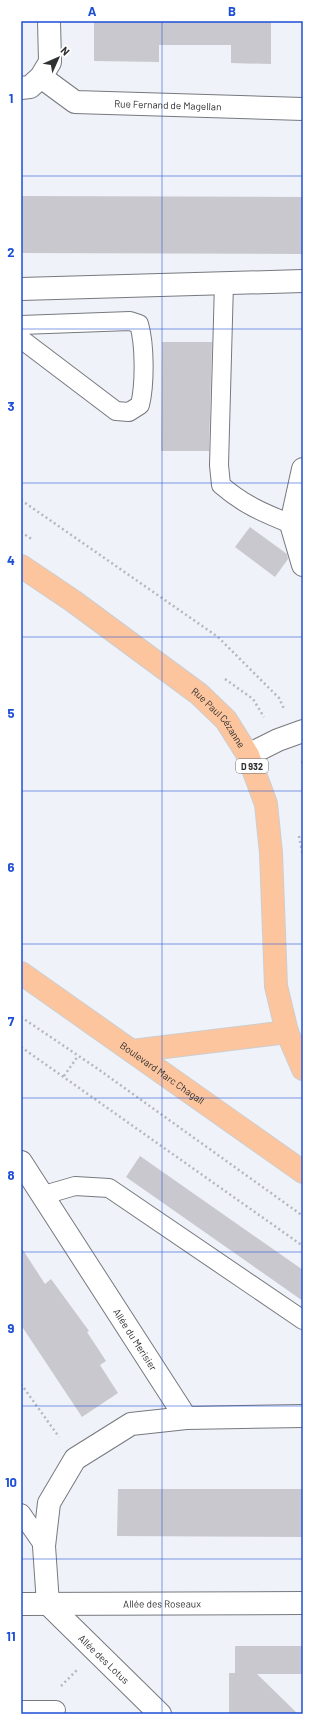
<svg xmlns="http://www.w3.org/2000/svg" width="324" height="1735" viewBox="0 0 324 1735" font-family="Barlow,sans-serif">
<style>
.building{fill:#c9c8ce}
.lines{fill:none;stroke-linecap:round;stroke-linejoin:round}
.service-casing{stroke:#76797e;stroke-width:20}
.minor-casing{stroke:#76797e;stroke-width:24}
.primary-casing{stroke:#cdcdce;stroke-width:24}
.path{stroke:#b5b7bc;stroke-width:2.5;stroke-dasharray:2 3;stroke-linecap:butt}
.service{stroke:#fff;stroke-width:18}
.minor{stroke:#fff;stroke-width:22}
.primary{stroke:#fdc59d;stroke-width:22}
.grid{fill:none;stroke:#1d4ed8;stroke-width:1;stroke-opacity:0.55}
.labels{text-anchor:middle;dominant-baseline:central;stroke-width:4;stroke-linejoin:round;paint-order:stroke}
.shield{fill:#fff;stroke:#6d6e70;stroke-width:1}
.shield-label{font-size:9px;font-weight:bold;fill:#2f3032}
.street-label{font-size:10px;fill:#2f3032;stroke:#fff}
.neatline{fill:none;stroke:#1d4ed8;stroke-width:1.5}
.grid-label{font-size:13px;text-anchor:middle;font-weight:bold;fill:#1d4ed8}
</style>
<rect width="100%" height="100%" fill="#eff2f8"/>
<path class="building" d="M 94,21 L 271,21 L 271,64 L 231,63 L 231,45 L 159,45 L 159,62 L 94,61 Z
M 21,196 L 303,197 L 303,254 L 21,253 Z
M 162,342 L 212,342 L 209,451 L 161,451 Z
M 250,527 L 287,554 L 288,559 L 275,577 L 235,547 Z
M 140,1156 L 303,1270 L 303,1301 L 126,1177 Z
M 21,1247 L 45,1284 L 51,1279 L 89,1331 L 87,1332 L 106,1361 L 100,1365 L 118,1393 L 82,1417 L 21,1325 Z
M 118,1489 L 303,1489 L 303,1537 L 117,1536 Z
M 235,1646 L 302,1646 L 302,1674 L 257,1674 L 298,1714 L 229,1714 L 229,1673 L 235,1673 Z"/>
<g class="lines">
<g class="service-casing">
<path id="service" d="M 224,283 L 219,465 L 221,485 C 244,505 264,513 291,524
M 21,325 L 130,321 L 139,324 C 145,345 145,384 140,405 L 129,412 L 116,411 L 21,339
M 44,1195 L 75,1186 L 109,1188 L 303,1320
M 21,1513 L 44,1546
M 21,1710 L 56,1710"/>
</g>
<g class="minor-casing">
<g id="minor">
<path id="s1" d="M 41,77 L 75,102 L 303,109"/>
<path d="M 21,88 L 30,87 L 41,77 L 50,62 L 49,21"/>
<path d="M 21,289 L 303,281"/>
<path d="M 303,469 L 291,524 L 303,565"/>
<path d="M 248,755 L 278,740 L 303,731"/>
<path id="s2" d="M 21,1162 L 186,1418 L 303,1416"/>
<path id="s3" d="M 21,1604 L 303,1603"/>
<path d="M 160,1714 L 48,1604 L 44,1546 L 49,1503 L 75,1459 L 131,1424 L 186,1418"/>
</g>
</g>
<g class="primary-casing">
<g id="primary">
<path id="s4" d="M 21,566 L 73,601 L 199,694 L 226,720 L 248,755 L 266,804 L 271,853 L 276,986 L 287,1032 L 303,1069"/>
<path id="s5" d="M 21,973 L 303,1172"/>
<path d="M 132,1051 L 287,1032"/>
</g>
</g>
<path class="path" d="M 21,500 L 218,637 L 279,698 L 284,709
M 21,532 L 33,540
M 225,679 L 253,699 L 264,717
M 302,761 L 303,768
M 299,836 L 303,857
M 21,1017 L 98,1069 L 303,1216
M 21,1047 L 303,1246
M 64,1076 L 78,1056
M 21,1384 L 59,1437
M 61,1686 L 77,1670"/>
<use href="#service" class="service"/>
<use href="#minor" class="minor"/>
<use href="#primary" class="primary"/>
</g>
<path class="grid" d="M 162,21 L 162,1714M 21,176 L 303,176M 21,329 L 303,329M 21,483 L 303,483M 21,637 L 303,637M 21,791 L 303,791M 21,944 L 303,944M 21,1098 L 303,1098M 21,1252 L 303,1252M 21,1406 L 303,1406M 21,1559 L 303,1559"/>
<g class="labels">
<rect class="shield" x="236" y="759" width="32" height="14" rx="3"/>
<g class="shield-label">
<text x="252" y="766">D 932</text>
</g>
<g class="street-label">
<text stroke="none"><textPath href="#s1" startOffset="135">Rue Fernand de Magellan</textPath></text>
<text stroke="none"><textPath href="#s4" startOffset="250">Rue Paul Cézanne</textPath></text>
<text stroke="none"><textPath href="#s5" startOffset="173">Boulevard Marc Chagall</textPath></text>
<text stroke="none"><textPath href="#s2" startOffset="211">Allée du Merisier</textPath></text>
<text stroke="none"><textPath href="#s3" startOffset="141">Allée des Roseaux</textPath></text>
<text transform="translate(104 1659) rotate(44)">Allée des Lotus</text>
</g>
</g>
<rect width="324" height="1735" fill="none" stroke="#ffffff" stroke-width="44"/>
<g transform="translate(58 58) rotate(45)" stroke="#ffffff" stroke-width="3" paint-order="stroke">
<path d="M0-3L7 15L0 10L-7 15Z" fill="#2f3032"/>
<text y="-6" font-size="11" font-weight="bold" text-anchor="middle" fill="#2f3032">N</text>
</g>
<rect x="22" y="22" width="280" height="1691" class="neatline"/>
<g class="grid-label">
<text x="92" y="16">A</text>
<text x="232" y="16">B</text>
<text x="11" y="103">1</text>
<text x="11" y="257">2</text>
<text x="11" y="411">3</text>
<text x="11" y="565">4</text>
<text x="11" y="718">5</text>
<text x="11" y="872">6</text>
<text x="11" y="1026">7</text>
<text x="11" y="1180">8</text>
<text x="11" y="1333">9</text>
<text x="11" y="1487">10</text>
<text x="11" y="1641">11</text>
</g>
</svg>
